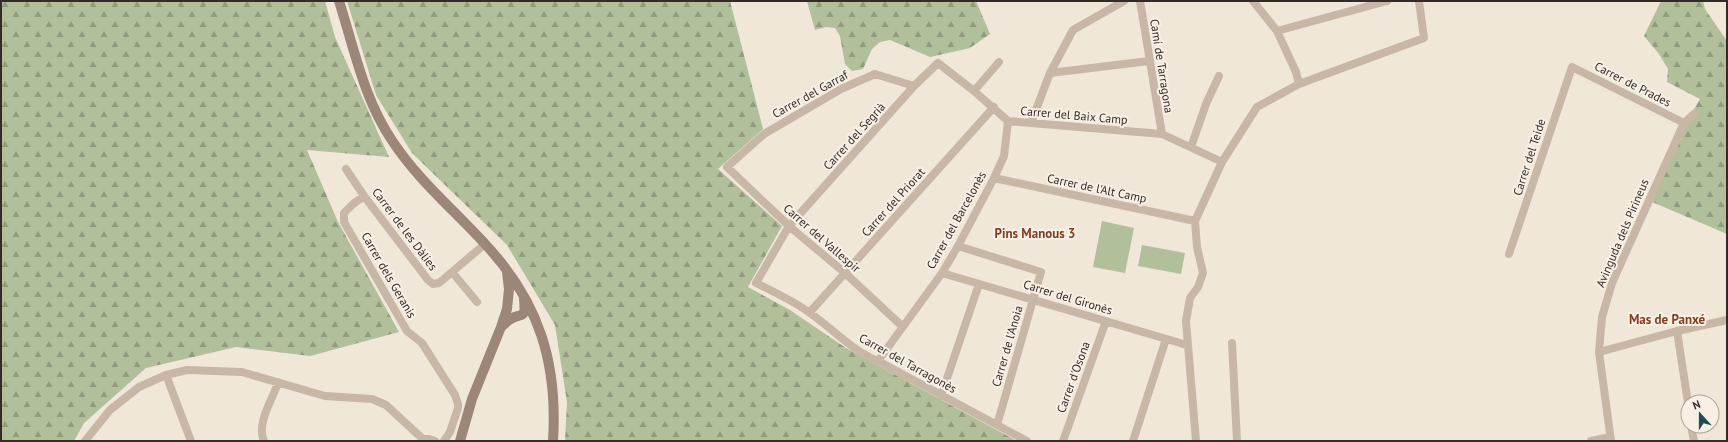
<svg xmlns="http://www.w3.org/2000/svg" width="1728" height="442" viewBox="0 0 1728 442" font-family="'PT Sans',sans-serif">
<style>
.grass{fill:#b1bf9a}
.forest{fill:url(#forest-firs)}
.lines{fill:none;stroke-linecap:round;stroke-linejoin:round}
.minor{stroke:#c8b7a6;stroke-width:8}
.secondary{stroke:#9b8677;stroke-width:10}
.labels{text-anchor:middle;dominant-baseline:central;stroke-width:4;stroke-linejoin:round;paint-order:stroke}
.street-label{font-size:12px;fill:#342b27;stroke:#f8f0e5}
.neighbourhood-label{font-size:13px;font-weight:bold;fill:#813d22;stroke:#f8f0e5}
</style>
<defs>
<pattern id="forest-firs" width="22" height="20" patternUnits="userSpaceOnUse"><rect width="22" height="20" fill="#b1bf9a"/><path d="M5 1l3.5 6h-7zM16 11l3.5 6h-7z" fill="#919b7e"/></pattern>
</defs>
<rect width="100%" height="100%" fill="#f0e7d9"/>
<path class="grass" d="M 1102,221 L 1134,228 L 1125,273 L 1093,267 Z
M 1142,245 L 1185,253 L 1181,274 L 1138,266 Z"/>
<path class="forest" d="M 1,1 L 325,1 L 335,37 L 389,157 L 307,150 L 338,222 L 399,332 L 310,356 L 236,347 L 146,368 L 84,423 L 74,441 L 1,441 Z
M 347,1 L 730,1 L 763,129 L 718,169 L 782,226 L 748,287 L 790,310 L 846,348 L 1017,441 L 565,441 L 567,402 L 555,325 L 507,245 L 412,153 L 376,95 Z
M 807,1 L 976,1 L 990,34 L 970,48 L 930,57 L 890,40 L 880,42 L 872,49 L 863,69 L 852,71 L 845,64 L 840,36 L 835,28 L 826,27 L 815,30 Z
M 1661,1 L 1703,1 L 1705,9 L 1727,41 L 1727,234 L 1652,202 L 1686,123 L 1700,99 L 1667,82 L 1668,69 L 1659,54 L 1644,36 Z"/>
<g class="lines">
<path class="minor" d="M 1140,1 L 1162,134
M 1277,31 L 1387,1
M 1050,73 L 1149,61
M 1299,84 L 1424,38 L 1419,1
M 974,91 L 999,62
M 1031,123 L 1050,73 L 1073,30 L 1124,1
M 1191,147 L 1206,104 L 1219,76
M 346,169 L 364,196 L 428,280 L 433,284 L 439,283 L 485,244
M 994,178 L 1195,221
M 364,196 L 353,204 L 344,213 L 344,222 L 407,331 L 422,343 L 455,395 L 458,404 L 458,408 L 450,432 L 444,441
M 958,246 L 1041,272 L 997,425
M 1509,254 L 1572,67 L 1684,123
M 452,272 L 477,302
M 942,273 L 1187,345
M 810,312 L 994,107
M 902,326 L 845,273 L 789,226 L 727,167 L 764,134 L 841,89 L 875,74 L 914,86
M 1677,331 L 1688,403
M 1232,343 L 1237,441
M 1599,352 L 1677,331 L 1727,320
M 878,361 L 942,273 L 958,246 L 994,178 L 1004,156 L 1008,121
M 166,375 L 191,441
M 941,396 L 979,284
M 1691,426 L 1694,441
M 424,439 L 429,439 L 435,441
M 85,441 L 110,410 L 139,387 L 166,375 L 187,370 L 242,372 L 325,396 L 372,399 L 386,405 L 425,441
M 264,441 C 256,422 273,400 278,382
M 1027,441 L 878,361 C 851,350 833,329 810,313 C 794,301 774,292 756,283 L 789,226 L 914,86 L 938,63 L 974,91 L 1008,121 L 1162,134 L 1222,162
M 1063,441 L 1106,321
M 1133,441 L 1166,339
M 1196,441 L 1186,321 L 1190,298 L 1198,287 L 1203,273 L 1197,247 L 1195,221 L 1222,162 L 1257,107 L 1299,84 L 1296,72 L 1277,31 L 1253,1
M 1591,441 L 1610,437
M 1611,441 L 1599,352 L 1602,317 L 1612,283 L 1684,123 L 1694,114"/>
<path class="secondary" d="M 339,1 C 354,48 364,100 393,142 C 419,181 454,210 486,245 C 539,302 558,363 553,441
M 501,327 C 504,325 506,322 509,320 C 522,311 526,322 524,299
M 460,441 L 472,399 L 501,327 L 507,309 L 509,289 L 507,272"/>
</g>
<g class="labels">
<g class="street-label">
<text transform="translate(1162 66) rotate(81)">Camí de Tarragona</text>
<text transform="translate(1633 84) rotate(27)">Carrer de Prades</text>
<text transform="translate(810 94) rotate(-29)">Carrer del Garraf</text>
<text transform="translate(1074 115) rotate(5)">Carrer del Baix Camp</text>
<text transform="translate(854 136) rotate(-48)">Carrer del Segrià</text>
<text transform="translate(1529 157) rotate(-72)">Carrer del Teide</text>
<text transform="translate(1097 188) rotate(12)">Carrer de l'Alt Camp</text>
<text transform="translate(893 202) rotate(-48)">Carrer del Priorat</text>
<text transform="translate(956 220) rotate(-61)">Carrer del Barcelonès</text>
<text transform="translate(405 229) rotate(53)">Carrer de les Dàlies</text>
<text transform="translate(1622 233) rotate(-67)">Avinguda dels Pirineus</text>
<text transform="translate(822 238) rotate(41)">Carrer del Vallespir</text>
<text transform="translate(389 275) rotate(60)">Carrer dels Geranis</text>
<text transform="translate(1068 297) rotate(17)">Carrer del Gironès</text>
<text transform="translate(1007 346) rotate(-74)">Carrer de l'Anoia</text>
<text transform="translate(908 363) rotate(29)">Carrer del Tarragonès</text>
<text transform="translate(1073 377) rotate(-70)">Carrer d'Osona</text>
</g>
<g class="neighbourhood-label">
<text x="1035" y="233">Pins Manous 3</text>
<text x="1667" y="319">Mas de Panxé</text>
</g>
</g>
<rect width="1728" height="442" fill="none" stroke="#342b27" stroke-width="4"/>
<g transform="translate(1700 414) rotate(339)"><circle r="19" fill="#f8f0e5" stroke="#aaa199"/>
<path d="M0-3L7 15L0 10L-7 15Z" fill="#1d4e54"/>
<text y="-6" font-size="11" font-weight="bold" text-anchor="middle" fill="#342b27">N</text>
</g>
</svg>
